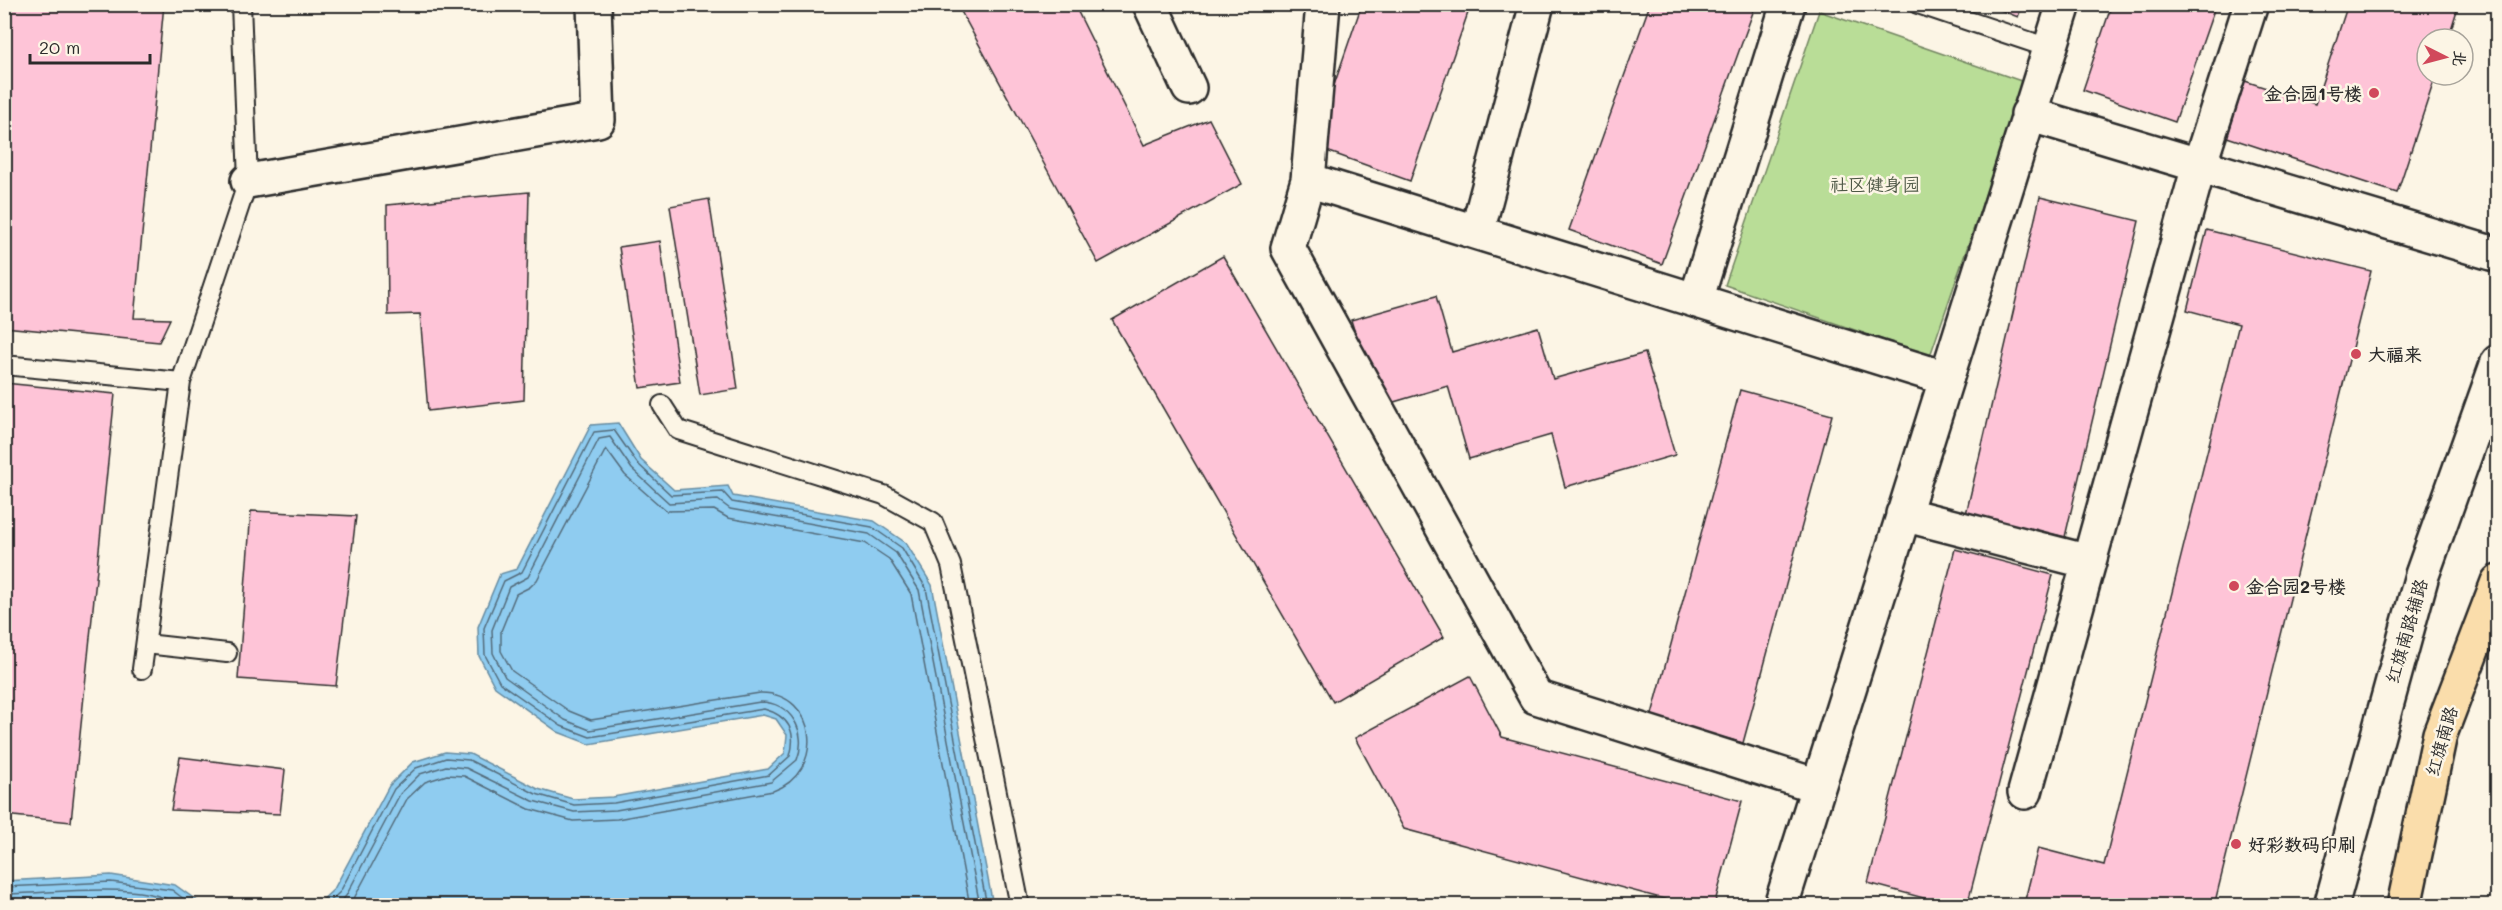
<svg xmlns="http://www.w3.org/2000/svg" width="2502" height="910" viewBox="0 0 2502 910" font-family="Mali,'LXGW WenKai TC',sans-serif">
<style>
.green{fill:#b9dd97;stroke:#728461;stroke-width:1.5}
.water{fill:#8fccf0;stroke:#678ca1;stroke-width:1.5}
.lines{fill:none;stroke-linecap:round;stroke-linejoin:round}
.shore{stroke:#536b7a;stroke-width:1.5}
.building{fill:#fec4d7;stroke:#2b2b2b;stroke-width:1.5}
.lane-casing{stroke:#2b2b2b;stroke-width:22}
.street-casing{stroke:#2b2b2b;stroke-width:38}
.secondary-casing{stroke:#2b2b2b;stroke-width:38}
.highway-casing{stroke:#2b2b2b;stroke-width:38}
.lane{stroke:#fcf5e5;stroke-width:18}
.street{stroke:#fcf5e5;stroke-width:33}
.secondary{stroke:#fcf5e5;stroke-width:33}
.highway{stroke:#faddab;stroke-width:33}
.poi-dot{fill:#d1495b;stroke:#fcf5e5;stroke-width:2}
.labels{text-anchor:middle;dominant-baseline:central;stroke-width:5;stroke-linejoin:round;paint-order:stroke}
.poi-label{font-size:18px;font-weight:bold;fill:#2b2b2b;stroke:#fcf5e5;text-anchor:start}
.park-label{font-size:18px;fill:#4e5846;stroke:#fcf5e5}
.street-label{font-size:18px;fill:#2b2b2b;stroke:#fcf5e5}
</style>
<rect width="100%" height="100%" fill="#fcf5e5"/>
<filter id="ink" filterUnits="userSpaceOnUse"><feTurbulence type="fractalNoise" baseFrequency=".0167" numOctaves="2"/><feDisplacementMap in="SourceGraphic" scale="12" xChannelSelector="R" yChannelSelector="G"/><feConvolveMatrix kernelMatrix="1 2 1 2 8 2 1 2 1" color-interpolation-filters="sRGB"/></filter>
<g filter="url(#ink)">
<path class="green" d="M 1819,11 L 2024,82 L 1930,356 L 1725,285 Z"/>
<path class="water" d="M 618,423 L 641,460 L 674,490 L 728,486 L 733,496 L 874,521 L 906,543 L 932,585 L 993,905 L 317,905 L 334,889 L 389,786 L 413,762 L 445,752 L 470,754 L 538,789 L 573,799 L 613,797 L 768,769 L 785,753 L 787,735 L 776,719 L 763,715 L 589,744 L 558,732 L 495,687 L 479,656 L 478,627 L 500,574 L 517,569 L 591,425 Z
M 111,875 L 175,885 L 203,905 L 5,905 L 5,881 Z"/>
<g class="lines">
<path class="shore" d="M 4,887 L 111,882 L 172,890 L 193,906
M 4,894 C 50,894 144,879 180,906
M 4,903 L 110,898 L 161,906
M 325,906 L 340,892 L 394,789 L 416,768 L 446,758 L 469,760 L 536,794 L 574,805 L 614,803 L 769,775 L 790,756 C 797,732 789,716 764,709 L 590,737 L 561,726 L 500,683 L 485,655 L 484,628 L 504,581 L 522,572 L 594,432 L 614,430 L 637,463 L 671,495 L 723,492 L 732,502 L 872,527 L 902,548 L 926,588 L 987,906
M 337,906 L 346,896 L 400,794 L 420,774 L 446,766 L 466,768 L 533,801 L 574,812 L 616,810 L 771,782 L 797,760 C 808,732 791,702 760,702 L 590,730 L 565,720 L 505,677 L 493,653 L 492,630 L 509,587 L 528,577 L 599,439 L 610,437 L 632,469 L 669,503 L 718,500 L 730,509 L 869,534 L 896,553 L 919,590 L 980,906
M 350,906 L 407,799 L 425,782 L 447,775 L 464,776 L 529,809 L 573,821 L 617,819 L 773,791 C 826,773 819,692 760,693 L 591,720 L 569,711 L 512,671 L 501,651 L 501,631 L 516,594 L 530,587 L 537,580 L 606,449 L 625,475 L 666,511 L 714,510 L 728,518 L 865,543 L 889,559 L 911,594 L 970,906"/>
</g>
<path class="building" d="M 4,4 L 164,4 L 134,318 L 170,319 L 159,342 L 4,327 Z
M 957,4 L 1074,4 L 1144,145 L 1209,119 L 1242,184 L 1098,263 Z
M 1362,4 L 1471,4 L 1410,181 L 1313,146 Z
M 1650,4 L 1756,4 L 1662,264 L 1569,230 Z
M 1985,4 L 2023,4 L 2018,17 Z
M 2112,4 L 2216,4 L 2175,122 L 2083,90 Z
M 2348,4 L 2459,4 L 2448,39 L 2427,39 L 2427,75 L 2436,75 L 2397,193 L 2227,137 L 2245,81 L 2315,104 Z
M 529,192 L 524,400 L 428,411 L 420,314 L 388,315 L 387,205 Z
M 2040,197 L 2139,221 L 2065,537 L 1966,514 Z
M 709,199 L 738,389 L 700,395 L 670,206 Z
M 2207,230 L 2371,271 L 2214,906 L 2045,906 L 2025,900 L 2038,848 L 2104,865 L 2239,324 L 2187,310 Z
M 660,241 L 680,382 L 640,388 L 619,247 Z
M 1223,256 L 1444,637 L 1333,702 L 1112,320 Z
M 1436,296 L 1452,352 L 1538,327 L 1553,379 L 1645,353 L 1675,455 L 1565,487 L 1551,435 L 1469,459 L 1448,386 L 1377,407 L 1351,320 Z
M 4,383 L 115,394 L 71,822 L 4,815 Z
M 1740,390 L 1832,415 L 1743,743 L 1651,718 Z
M 251,511 L 356,516 L 336,686 L 238,679 Z
M 1955,549 L 2053,575 L 1967,906 L 1953,906 L 1868,883 Z
M 1470,676 L 1502,737 L 1742,801 L 1714,906 L 1690,906 L 1404,829 L 1355,738 Z
M 180,757 L 285,770 L 280,814 L 171,810 Z"/>
<g class="lines">
<g class="lane-casing">
<path id="lane" d="M 1918,4 L 2049,48
M 4,365 L 181,382 L 248,181 L 241,4
M 662,405 L 678,430 L 884,495 L 933,522 L 951,565 L 1020,906
M 146,644 L 227,653
M 142,669 L 181,382"/>
</g>
<g class="street-casing">
<path id="street" d="M 1150,4 L 1189,88
M 1323,4 L 1308,180 L 1945,378
M 2028,114 L 2498,255
M 1308,180 L 1288,248 L 1536,697 L 1818,786
M 248,181 L 598,120 L 594,4
M 1477,232 L 1537,4
M 1696,300 L 1788,4
M 1903,514 L 2089,562
M 2025,792 L 2199,166 L 2251,4
M 1782,902 L 2064,4"/>
</g>
<g class="secondary-casing">
<path id="secondary" d="M 2331,906 L 2422,575 L 2498,362"/>
</g>
<g class="highway-casing">
<path id="highway" d="M 2404,906 L 2440,734 L 2498,582"/>
</g>
<use href="#lane" class="lane"/>
<use href="#street" class="street"/>
<use href="#secondary" class="secondary"/>
<use href="#highway" class="highway"/>
</g>
</g>
<g class="poi-dot">
<circle cx="2374" cy="93" r="6"/>
<circle cx="2356" cy="354" r="6"/>
<circle cx="2234" cy="586" r="6"/>
<circle cx="2236" cy="844" r="6"/>
</g>
<g class="labels">
<g class="poi-label">
<text x="2362" y="93" text-anchor="end">金合园1号楼</text>
<text x="2368" y="354">大福来</text>
<text x="2246" y="586">金合园2号楼</text>
<text x="2248" y="844">好彩数码印刷</text>
</g>
<g class="park-label">
<text x="1875" y="184">社区健身园</text>
</g>
<g class="street-label">
<text transform="translate(2406 631) rotate(-74)">红旗南路辅路</text>
<text transform="translate(2441 741) rotate(-74)">红旗南路</text>
</g>
</g>
<rect width="2502" height="910" fill="none" stroke="#fcf5e5" stroke-width="24"/>
<rect x="12" y="12" width="2478" height="886" fill="none" stroke="#2b2b2b" stroke-width="2" filter="url(#ink)"/>
<g transform="translate(2445 57) rotate(96)"><circle r="28" fill="#fcf5e5" stroke="#a8a49b" stroke-width="1.5"/>
<path d="M0-4.5L10 22L0 15L-10 22Z" fill="#d1495b"/>
<text y="-9" font-size="16" font-weight="bold" text-anchor="middle" fill="#2b2b2b">北</text>
</g>
<path d="M30 54v9h120v-9" fill="none" stroke="#2b2b2b" stroke-width="3"/>
<text x="39" y="54" font-size="18" fill="#2b2b2b" stroke="#fcf5e5" stroke-width="4.5" paint-order="stroke">20 m</text>
</svg>
